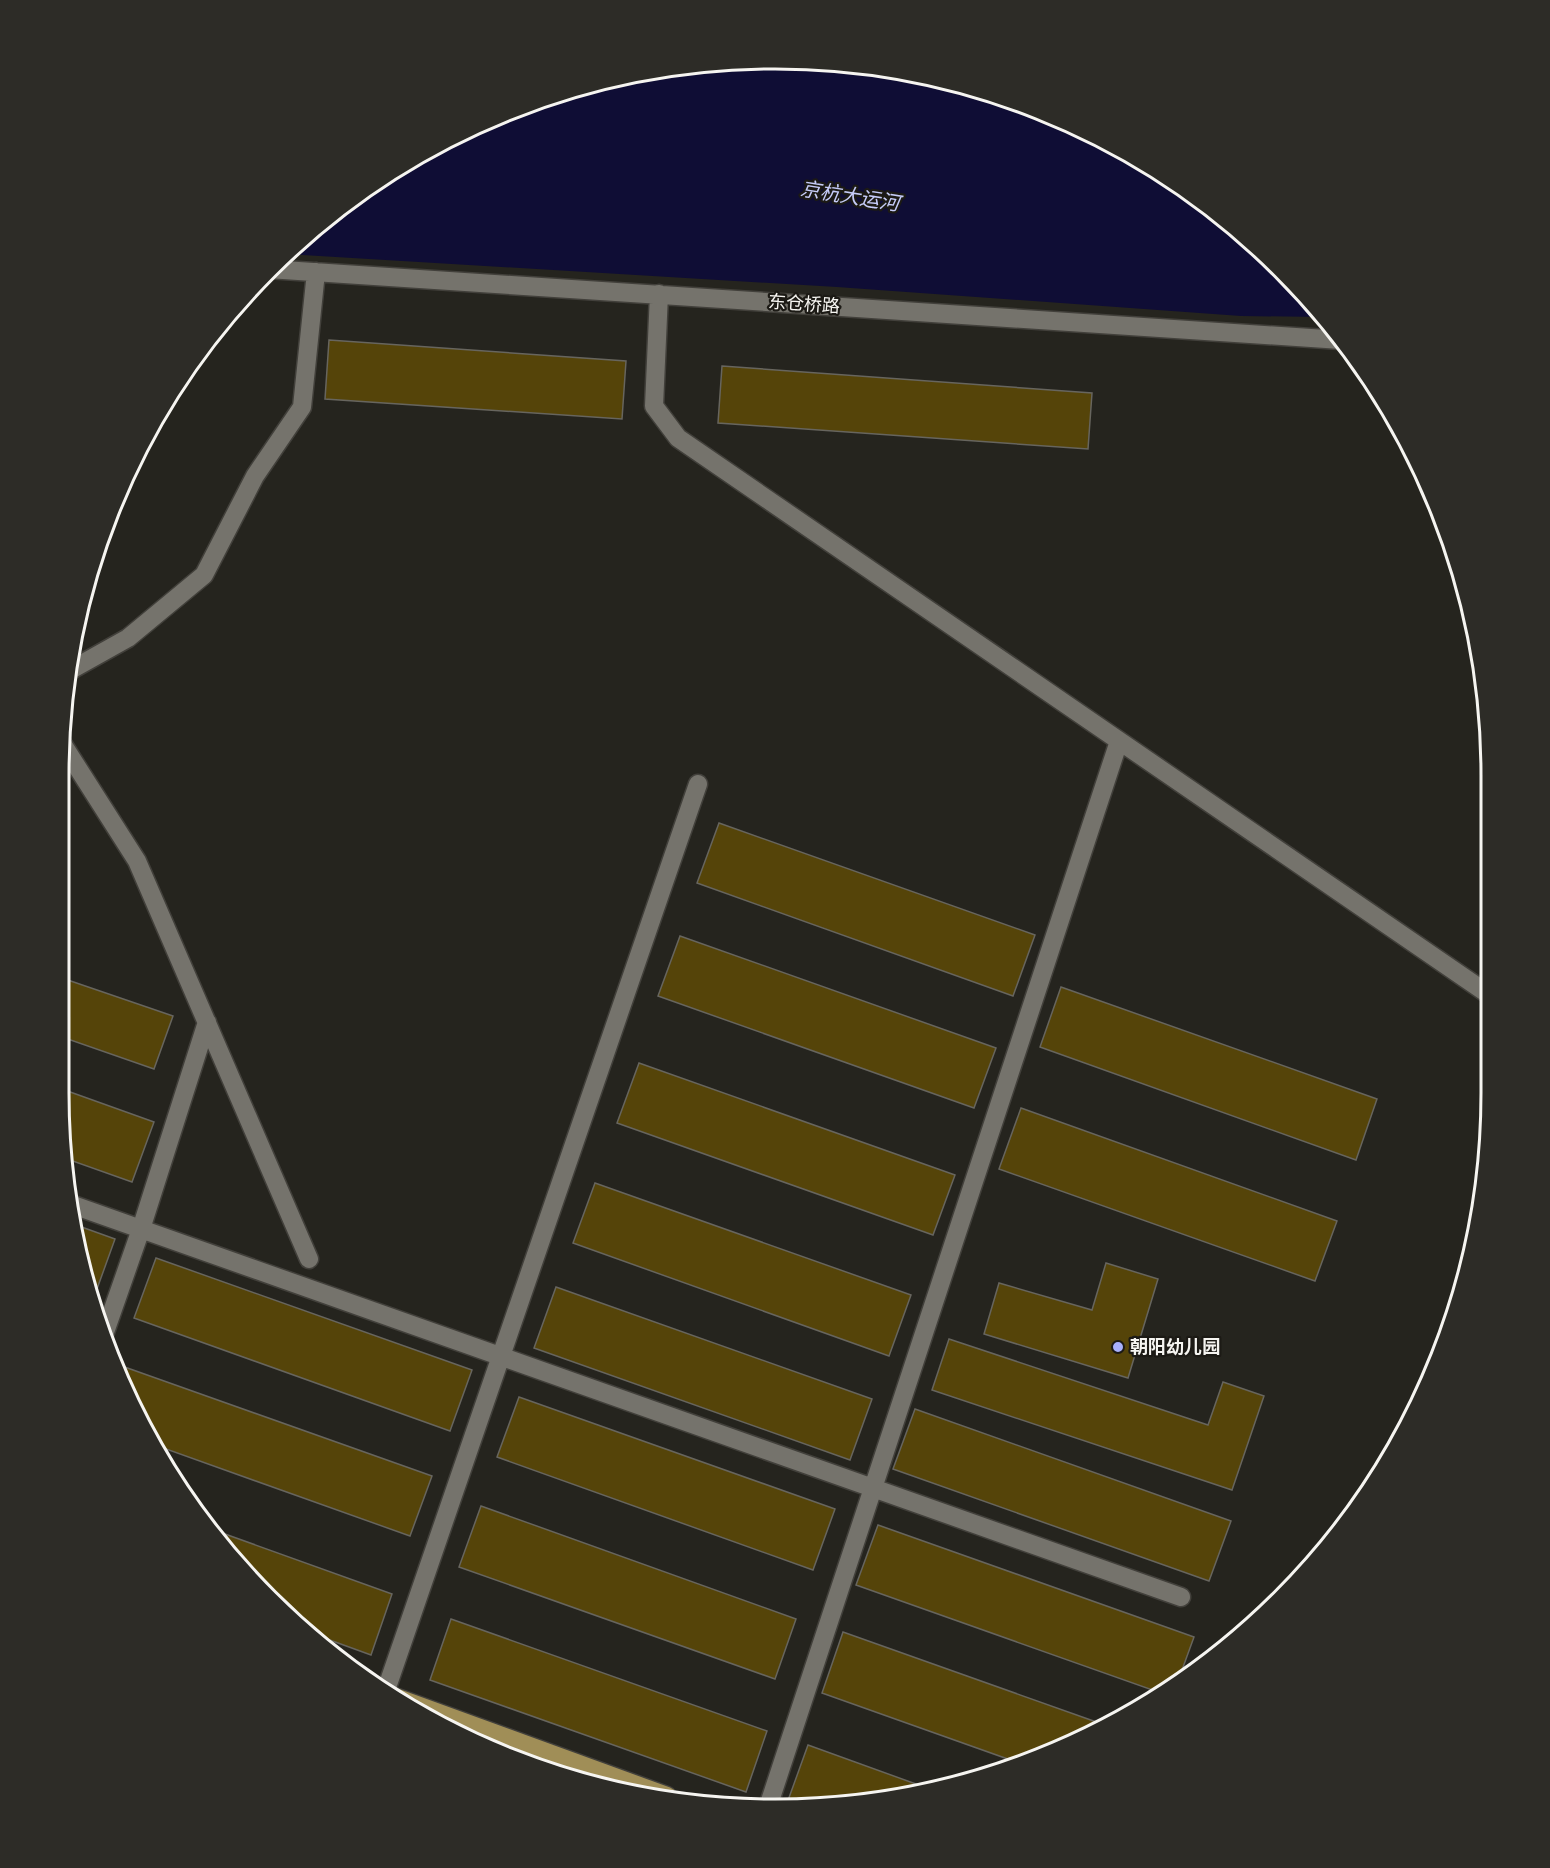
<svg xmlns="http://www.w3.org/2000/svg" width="1550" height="1868" viewBox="0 0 1550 1868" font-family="Rubik,'Noto Sans SC',sans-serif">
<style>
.water{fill:#0f0d35}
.building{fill:#554409;stroke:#67655e;stroke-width:1.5}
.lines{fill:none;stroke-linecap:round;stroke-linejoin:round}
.lane-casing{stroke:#42403b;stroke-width:21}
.primary-casing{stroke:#42403b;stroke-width:21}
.lane{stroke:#75736c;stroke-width:18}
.primary{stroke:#a08e57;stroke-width:18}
.poi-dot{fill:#a8b0fc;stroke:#1c1a15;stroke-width:2}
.labels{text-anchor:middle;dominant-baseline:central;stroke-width:4.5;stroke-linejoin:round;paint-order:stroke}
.street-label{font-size:18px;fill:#f6f5f1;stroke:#1c1a15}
.poi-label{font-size:18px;font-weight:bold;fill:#f6f5f1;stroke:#1c1a15;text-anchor:start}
.water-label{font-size:20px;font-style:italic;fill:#c6ccf9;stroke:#1c1a15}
.rim{fill:none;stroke:#f6f5f1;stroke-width:3}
</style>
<rect width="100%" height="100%" fill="#25241e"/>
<path class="water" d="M 775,59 L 914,72 L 1049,113 L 1173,179 L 1281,268 L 1322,317 L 1241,316 L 837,287 L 286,254 L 377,179 L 500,113 L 635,72 Z"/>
<path class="building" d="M 329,340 L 626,361 L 622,419 L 325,399 Z
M 722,366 L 1092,393 L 1088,449 L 718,423 Z
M 719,823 L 1035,935 L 1013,996 L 697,883 Z
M 680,936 L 996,1048 L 974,1108 L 658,996 Z
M 59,977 L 173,1016 L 154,1069 L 59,1036 Z
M 1061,987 L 1377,1099 L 1356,1160 L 1040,1047 Z
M 639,1063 L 955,1175 L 933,1235 L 617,1123 Z
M 59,1088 L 154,1122 L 132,1182 L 67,1159 Z
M 1021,1108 L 1337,1221 L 1315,1281 L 999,1169 Z
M 595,1183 L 911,1295 L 889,1356 L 573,1243 Z
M 76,1225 L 115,1239 L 93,1300 L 83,1278 Z
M 156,1258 L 472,1370 L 450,1431 L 134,1318 Z
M 1106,1263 L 1158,1279 L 1128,1378 L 984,1334 L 999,1283 L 1092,1310 Z
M 556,1287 L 872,1399 L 850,1460 L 534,1348 Z
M 949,1339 L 1208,1425 L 1223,1382 L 1264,1396 L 1232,1490 L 932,1390 Z
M 119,1365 L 432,1476 L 410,1536 L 152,1444 Z
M 519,1397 L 835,1509 L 813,1570 L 497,1457 Z
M 915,1409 L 1231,1521 L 1209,1581 L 893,1469 Z
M 481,1506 L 796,1619 L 775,1679 L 459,1567 Z
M 878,1525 L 1194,1637 L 1178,1681 L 1158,1692 L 856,1585 Z
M 211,1529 L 392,1594 L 371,1655 L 316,1635 L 237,1566 Z
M 451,1619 L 767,1731 L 746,1792 L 430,1680 Z
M 843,1632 L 1102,1724 L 1050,1755 L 1019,1763 L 822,1693 Z
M 808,1745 L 927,1788 L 869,1803 L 786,1806 Z"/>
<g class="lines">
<g class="lane-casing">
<path id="lane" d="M 268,269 L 1341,340
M 659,294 L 654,406 L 678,438 L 1491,996
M 69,671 L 128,638 L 204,575 L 255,476 L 302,407 L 316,272
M 60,740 L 137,861 L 309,1259
M 73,1205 L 1181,1597
M 105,1332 L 141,1229 L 207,1022
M 385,1693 L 698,784
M 768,1807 L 1119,741"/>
</g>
<g class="primary-casing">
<path id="primary" d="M 392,1696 L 667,1796"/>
</g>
<use href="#lane" class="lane"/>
<use href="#primary" class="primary"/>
</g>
<circle class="poi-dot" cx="1118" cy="1347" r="6"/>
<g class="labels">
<g class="street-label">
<text transform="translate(804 304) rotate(4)">东仓桥路</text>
</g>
<g class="poi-label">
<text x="1130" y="1347">朝阳幼儿园</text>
</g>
<g class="water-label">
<text transform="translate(850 196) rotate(9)">京杭大运河</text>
</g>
</g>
<path d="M0 0H1550V1868H0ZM775 69H775A706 706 0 0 1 1481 775V1093A706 706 0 0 1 775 1799H775A706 706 0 0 1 69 1093V775A706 706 0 0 1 775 69Z" fill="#2d2c27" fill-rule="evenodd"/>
<path class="rim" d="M775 69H775A706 706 0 0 1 1481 775V1093A706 706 0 0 1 775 1799H775A706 706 0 0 1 69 1093V775A706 706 0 0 1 775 69Z"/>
</svg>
